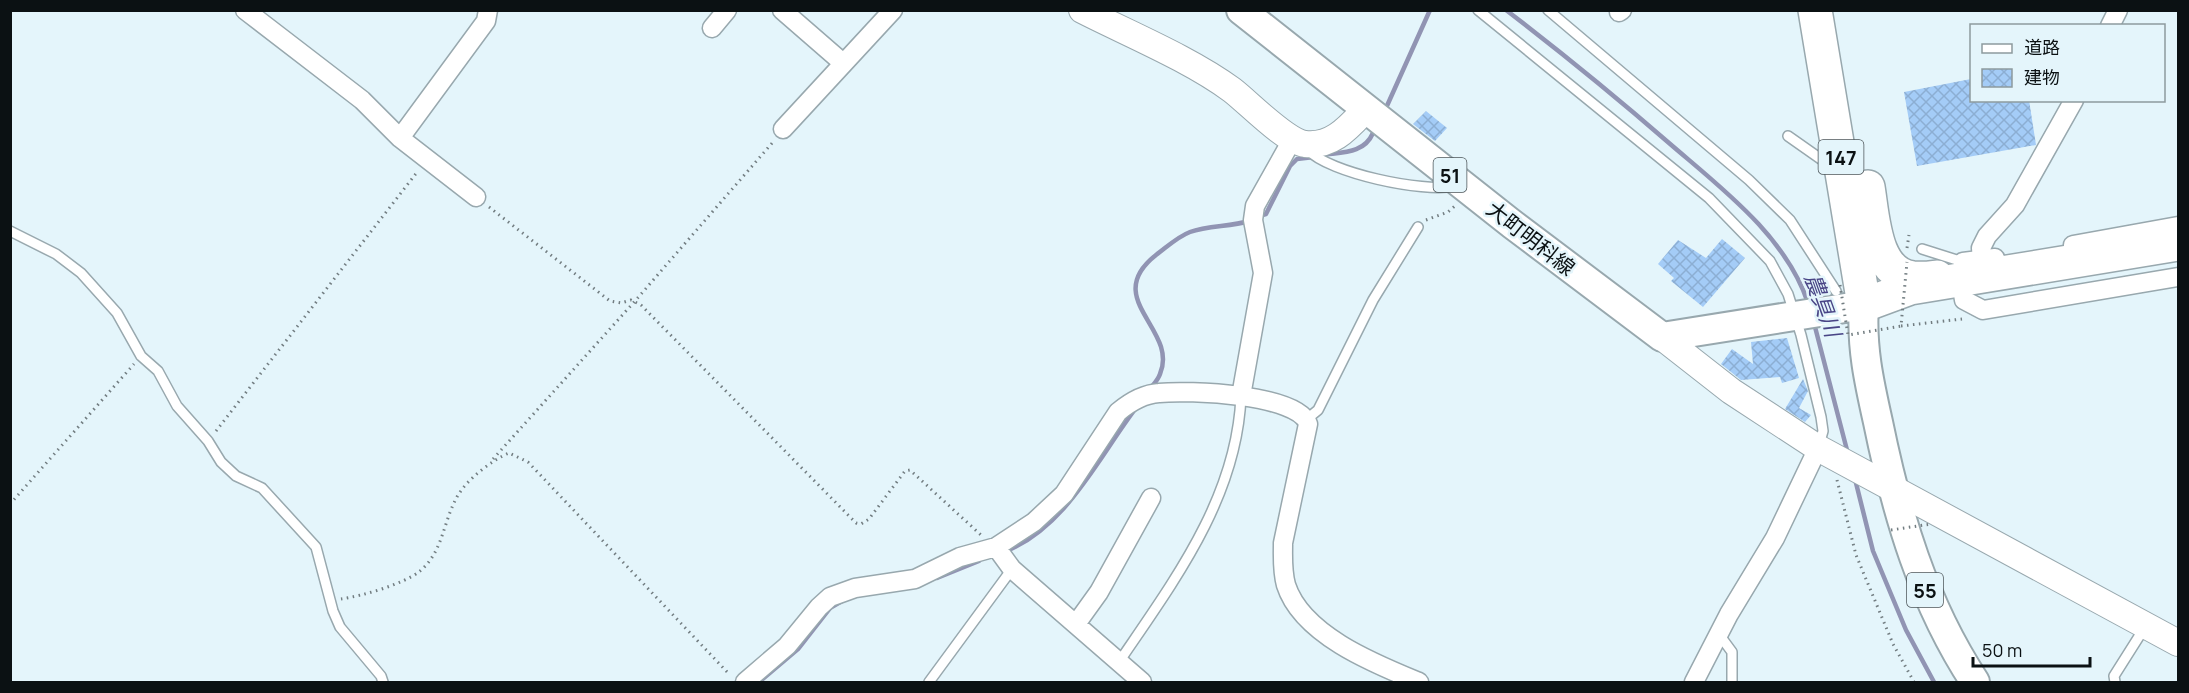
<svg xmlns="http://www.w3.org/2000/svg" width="2189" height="693" viewBox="0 0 2189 693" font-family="Manrope,'Noto Sans JP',sans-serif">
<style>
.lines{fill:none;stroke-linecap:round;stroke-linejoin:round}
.stream{stroke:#9194b3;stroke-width:4.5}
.building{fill:url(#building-cross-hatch)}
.lane-casing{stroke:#98a8ae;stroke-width:12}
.street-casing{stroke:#98a8ae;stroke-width:21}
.secondary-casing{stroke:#98a8ae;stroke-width:28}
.primary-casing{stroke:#98a8ae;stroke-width:32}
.highway-casing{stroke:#98a8ae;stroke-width:36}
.path{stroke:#727d81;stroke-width:3;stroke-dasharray:1.5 4.5;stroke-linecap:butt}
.lane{stroke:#fff;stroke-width:9}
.street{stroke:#fff;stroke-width:18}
.secondary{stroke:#fff;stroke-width:26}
.primary{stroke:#fff;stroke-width:28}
.highway{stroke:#fff;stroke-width:33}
.path-bridge{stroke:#727d81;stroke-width:3;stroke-dasharray:1.5 4.5;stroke-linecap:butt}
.labels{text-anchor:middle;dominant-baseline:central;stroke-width:5;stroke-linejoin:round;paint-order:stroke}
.shield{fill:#e4f5fb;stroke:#4c5559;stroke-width:1.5}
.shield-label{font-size:20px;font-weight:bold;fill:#0b1113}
.street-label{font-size:21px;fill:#0b1113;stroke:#e4f5fb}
.water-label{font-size:22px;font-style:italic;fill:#494586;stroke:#e4f5fb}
</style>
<defs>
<pattern id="building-cross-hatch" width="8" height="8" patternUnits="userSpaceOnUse" patternTransform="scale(1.5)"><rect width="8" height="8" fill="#a4ccf7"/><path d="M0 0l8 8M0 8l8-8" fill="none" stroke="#8caed3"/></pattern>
</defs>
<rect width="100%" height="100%" fill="#e4f5fb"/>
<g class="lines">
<path class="stream" d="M 1506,10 C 1562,53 1616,97 1669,143 C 1720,187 1786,236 1808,303
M 1386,108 L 1430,10
M 1322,155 C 1342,152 1364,154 1373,133
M 1259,216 L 1266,214 L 1290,166 L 1297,159 L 1314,157
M 1814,323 L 1848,454
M 1150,389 C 1153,385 1158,380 1160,374 C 1179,329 1100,299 1156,255 C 1167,247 1177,237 1190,232 C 1208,225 1230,227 1249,221
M 1855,479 L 1873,551 L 1906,630 L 1934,682
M 1004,552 C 1066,528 1098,458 1136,408
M 937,578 L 979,561
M 759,682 L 798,649 L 830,608 L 842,601"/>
</g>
<path class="building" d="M 1971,79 L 1971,100 L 2029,100 L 2036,145 L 1917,166 L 1904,92 Z
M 1426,111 L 1447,128 L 1435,141 L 1413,124 Z
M 1722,239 L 1745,258 L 1703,307 L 1671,281 L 1674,278 L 1658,264 L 1678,240 L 1706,258 Z
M 1787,338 L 1799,378 L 1782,383 L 1780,377 L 1741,380 L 1721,364 L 1732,349 L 1753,364 L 1751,342 Z
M 1803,379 L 1808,391 L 1799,408 L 1811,415 L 1805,422 L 1785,409 Z"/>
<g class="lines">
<g class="lane-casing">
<path id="lane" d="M 1478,10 L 1709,198 L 1770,261 L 1788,294 L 1801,335 L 1821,417 L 1823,431 L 1819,445
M 1548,10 L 1749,180 L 1790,220 L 1836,291
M 1788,136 L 1825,162 L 1834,163
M 1308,150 C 1329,173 1424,193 1454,186
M 10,231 L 56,254 L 81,273 L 117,313 L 141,356 L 158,371 L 177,406 L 208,441 L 221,462 L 236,476 L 262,488 L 316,547 L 333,611 L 340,627 L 381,676 L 383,682
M 1922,249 L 1963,262
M 1307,419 L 1318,410 L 1373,300 L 1418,227
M 1718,633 L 1732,652 L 1732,682
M 1119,662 C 1174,581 1237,498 1241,396
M 929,682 L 1012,569
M 2115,682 L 2114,676 L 2145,627"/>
</g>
<g class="street-casing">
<path id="street" d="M 245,10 L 362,100 L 400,138 L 476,197
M 782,10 L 843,63
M 1619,12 L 1622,10
M 2110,26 L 2118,10
M 712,28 L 727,10
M 783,129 L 893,10
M 400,138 L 486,21 L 488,10
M 2073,245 L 2178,226
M 1982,261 L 1981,248 L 1987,236 L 2015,205 L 2074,100
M 1963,278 L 1963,262 L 1995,258
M 1963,294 L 1964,300 L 1983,310 L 2178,277
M 1241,396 L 1263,273 L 1253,220 L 1255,206 L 1292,140
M 996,547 L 1012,569 L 1142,682
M 1076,624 L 1099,592 L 1151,498
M 745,682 L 787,646 L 819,607 L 830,597 L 855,588 L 915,579 L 960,557 L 996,547 L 1034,522 L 1064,494 L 1118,412 C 1130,402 1143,394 1159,393 C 1188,390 1299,394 1308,424 L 1283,543 C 1283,557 1282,571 1286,585 C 1302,635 1375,664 1419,682
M 1694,682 L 1729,614 L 1775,538 L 1818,448"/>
</g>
<g class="secondary-casing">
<path id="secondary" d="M 1082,10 C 1129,34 1190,59 1232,90 C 1249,103 1285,141 1305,144 C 1332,147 1348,128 1365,110
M 1662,337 L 1731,391 L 1818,448 L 2178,643"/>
</g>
<g class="primary-casing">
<path id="primary" d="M 1241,10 L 1512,224 L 1662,337 L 1864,305 C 1861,346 1869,382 1878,422 C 1897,515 1923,603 1975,682"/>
</g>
<g class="highway-casing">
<path id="highway" d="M 1815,10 L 1864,305
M 1868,187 C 1873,216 1874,274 1913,278 C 1921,279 1929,278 1937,277
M 1864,305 L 1910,288 L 2178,244"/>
</g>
<path class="path" d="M 489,207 L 610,301 L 621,303 L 631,300 L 641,305 L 856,523 L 861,524 L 869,519 L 905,471 L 910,470 L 981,535
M 1426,220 L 1448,212 L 1455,206
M 1907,248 L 1909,235
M 1901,326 L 1962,319
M 216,431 L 418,171
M 493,459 L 635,301 L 773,142
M 1837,480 L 1856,555 L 1893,644 L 1914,682
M 10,504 L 134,364
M 341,599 C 362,596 404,584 420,571 C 443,552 443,522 457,497 C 466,480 492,460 509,453 L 528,462 L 730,675"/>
<use href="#lane" class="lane"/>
<use href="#street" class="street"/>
<use href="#secondary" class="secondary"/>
<use href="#primary" class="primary"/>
<use href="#highway" class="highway"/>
<path class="path-bridge" d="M 1840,285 L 1848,335 L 1901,326 L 1907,262
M 1891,530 L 1931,524"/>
</g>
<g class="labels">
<g class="shield">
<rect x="1818.5" y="140" width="45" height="34" rx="4.5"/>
<rect x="1433.5" y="158" width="33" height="34" rx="4.5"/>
<rect x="1907" y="573" width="36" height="34" rx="4.5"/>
</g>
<g class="shield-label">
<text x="1841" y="157">147</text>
<text x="1450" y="175">51</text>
<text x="1925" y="590">55</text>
</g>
<g class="street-label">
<text transform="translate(1531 238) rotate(38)">大町明科線</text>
</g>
<g class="water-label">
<text transform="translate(1823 305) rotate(70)">農具川</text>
</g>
</g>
<rect width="2189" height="693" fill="none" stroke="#0b1113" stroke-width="24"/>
<rect x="1970" y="24" width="195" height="78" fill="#e4f5fb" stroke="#8d9a9e" stroke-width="1.5"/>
<rect x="1982" y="44" width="30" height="9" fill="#ffffff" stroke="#8d9a9e" stroke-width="1.5"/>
<text x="2024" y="54" font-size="18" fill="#0b1113">道路</text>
<rect x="1982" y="69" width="30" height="18" fill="url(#building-cross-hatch)" stroke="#8d9a9e" stroke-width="1.5"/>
<text x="2024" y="84" font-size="18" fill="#0b1113">建物</text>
<path d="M1973 657v9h117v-9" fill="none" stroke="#0b1113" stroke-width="3"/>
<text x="1982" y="657" font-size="18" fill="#0b1113" stroke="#e4f5fb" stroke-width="4.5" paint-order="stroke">50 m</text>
</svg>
